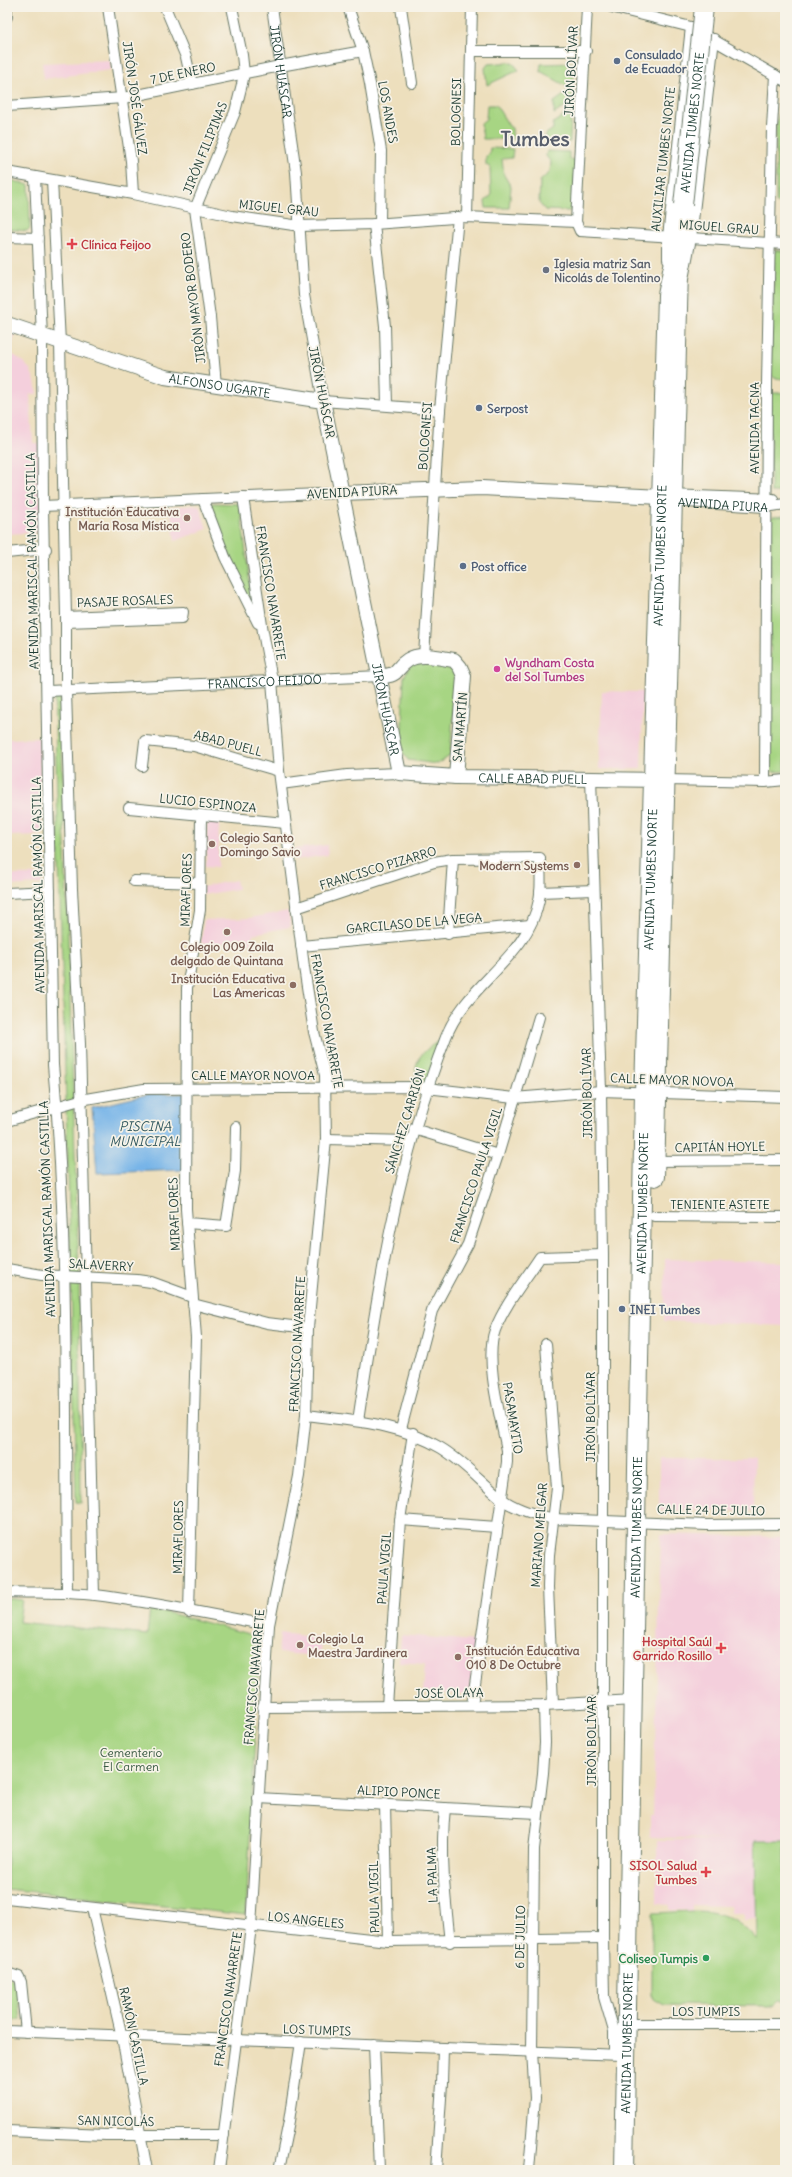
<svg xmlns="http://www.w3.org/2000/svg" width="792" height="2177" viewBox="0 0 792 2177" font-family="Delius,sans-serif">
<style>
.built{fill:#f4cfdc}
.green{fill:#a7d583;stroke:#63895c}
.water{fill:#75b3e8;stroke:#4a788e}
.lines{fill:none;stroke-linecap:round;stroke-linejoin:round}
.street-casing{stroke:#677664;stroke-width:12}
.secondary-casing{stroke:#677664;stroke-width:16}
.highway-casing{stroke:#677664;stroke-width:20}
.street{stroke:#fff;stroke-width:10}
.secondary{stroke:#fff;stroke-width:14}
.highway{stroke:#fff;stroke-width:18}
.highway-bridge-casing{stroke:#677664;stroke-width:20;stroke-linecap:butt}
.highway-bridge{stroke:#fff;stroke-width:18}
.service-dot{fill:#5c6f8a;stroke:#f7f3e8;stroke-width:1.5}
.health-dot{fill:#e0444e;stroke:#f7f3e8;stroke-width:1.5}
.worship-dot{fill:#6b7280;stroke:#f7f3e8;stroke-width:1.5}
.education-dot{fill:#8d6e63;stroke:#f7f3e8;stroke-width:1.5}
.hotel-dot{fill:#d1479c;stroke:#f7f3e8;stroke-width:1.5}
.leisure-dot{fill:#2e9e5b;stroke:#f7f3e8;stroke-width:1.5}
.labels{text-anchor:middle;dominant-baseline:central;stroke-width:3.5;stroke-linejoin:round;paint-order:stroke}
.service-label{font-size:12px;font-weight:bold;fill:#4e5e75;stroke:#f7f3e8;text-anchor:start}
.street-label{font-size:12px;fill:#1f3d34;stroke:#f7f3e8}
.health-label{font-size:12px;font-weight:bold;fill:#be3a42;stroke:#f7f3e8;text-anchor:end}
.worship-label{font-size:12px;font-weight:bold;fill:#5b616d;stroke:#f7f3e8;text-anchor:start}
.education-label{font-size:12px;font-weight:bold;fill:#785e54;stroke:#f7f3e8;text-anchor:end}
.hotel-label{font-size:12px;font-weight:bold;fill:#b23c85;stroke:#f7f3e8;text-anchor:start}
.park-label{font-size:12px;fill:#3a5b44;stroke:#f7f3e8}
.leisure-label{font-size:12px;font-weight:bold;fill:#27864d;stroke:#f7f3e8;text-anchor:end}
.water-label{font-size:13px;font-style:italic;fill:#345a61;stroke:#f7f3e8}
.town-label{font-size:20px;font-weight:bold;fill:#585e6b;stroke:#f7f3e8}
</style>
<rect width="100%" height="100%" fill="#f7f3e8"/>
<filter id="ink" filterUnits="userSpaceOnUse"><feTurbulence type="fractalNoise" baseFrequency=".025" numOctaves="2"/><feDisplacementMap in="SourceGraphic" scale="8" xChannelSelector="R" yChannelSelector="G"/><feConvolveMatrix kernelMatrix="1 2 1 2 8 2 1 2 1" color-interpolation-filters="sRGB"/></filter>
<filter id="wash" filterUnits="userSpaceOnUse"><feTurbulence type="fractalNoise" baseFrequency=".012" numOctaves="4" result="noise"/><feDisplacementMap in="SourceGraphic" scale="16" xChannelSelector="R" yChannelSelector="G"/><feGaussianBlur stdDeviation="0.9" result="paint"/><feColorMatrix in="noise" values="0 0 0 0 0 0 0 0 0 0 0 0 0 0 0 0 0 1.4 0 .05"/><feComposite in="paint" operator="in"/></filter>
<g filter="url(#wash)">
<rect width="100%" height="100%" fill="#eddfbd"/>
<path class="built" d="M 110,60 L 111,70 L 44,79 L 42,63 Z
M 7,332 L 15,335 L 10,353 L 20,359 L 30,369 L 35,381 L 37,394 L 30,394 L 33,443 L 41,444 L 42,532 L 7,534 Z
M 199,505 L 207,529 L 175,541 L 170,507 Z
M 602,691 L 643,692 L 641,769 L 599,769 Z
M 40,738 L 42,835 L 7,836 L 7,739 Z
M 207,820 L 219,821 L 218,867 L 206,866 Z
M 327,845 L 328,855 L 295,860 L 293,849 Z
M 7,875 L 42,875 L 42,884 L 7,886 Z
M 236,880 L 238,889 L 203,895 L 202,887 Z
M 288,911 L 291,927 L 253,934 L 251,943 L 201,943 L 204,920 L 250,918 Z
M 665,1259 L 785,1262 L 785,1326 L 664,1321 Z
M 659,1458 L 754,1458 L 753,1511 L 659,1510 Z
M 661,1534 L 785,1537 L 785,1841 L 755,1841 L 756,1919 L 744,1920 L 744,1913 L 731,1913 L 730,1906 L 692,1905 L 692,1910 L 670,1910 L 670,1905 L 657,1904 L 657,1840 L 725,1840 L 650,1837 L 650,1815 L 653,1815 Z
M 280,1633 L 321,1638 L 320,1656 L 278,1653 Z
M 401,1635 L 476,1641 L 470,1694 L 423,1693 L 425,1664 L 399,1662 Z"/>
<path class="green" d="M 512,62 L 519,70 L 487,85 L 485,68 L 488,64 Z
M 573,63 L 574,70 L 572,102 L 554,114 L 554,102 L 567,93 L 568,87 L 540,71 L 541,64 Z
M 785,99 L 785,203 L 776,203 L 776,125 L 783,100 Z
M 487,105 L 496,105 L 509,126 L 512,128 L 513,139 L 483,139 L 481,123 L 486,119 Z
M 571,111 L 570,142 L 546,141 L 546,134 L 553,129 L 553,123 Z
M 490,148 L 513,149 L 512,158 L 502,159 L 504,175 L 511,187 L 509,208 L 486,208 L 485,201 L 491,196 L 490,167 L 486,165 L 486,156 L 489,155 Z
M 547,151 L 569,152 L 569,159 L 576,160 L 574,208 L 569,211 L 545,210 L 539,203 L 540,181 L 550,172 L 551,162 L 546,156 Z
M 7,179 L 29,185 L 30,228 L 27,231 L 7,229 Z
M 775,250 L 785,251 L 785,379 L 774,378 L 770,373 Z
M 773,393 L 785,393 L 785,492 L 771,492 L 770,395 Z
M 213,503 L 240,504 L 251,594 L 249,597 L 246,595 L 209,506 Z
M 785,516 L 785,771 L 773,772 L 770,769 L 771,519 L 773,517 Z
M 414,662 L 450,662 L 456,673 L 450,756 L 437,764 L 408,760 L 401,750 L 404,677 L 408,669 Z
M 54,691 L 60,691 L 79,1276 L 71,1276 Z
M 446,1036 L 428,1089 L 418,1087 C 410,1057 424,1051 446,1036 Z
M 71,1279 L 79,1279 L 81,1503 L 76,1502 Z
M 7,1598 L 22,1600 L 19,1622 L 147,1635 L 150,1608 L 260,1637 L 246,1915 L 7,1889 Z
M 755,1841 L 785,1841 L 785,2001 L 779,2001 L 774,2006 L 664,2005 L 654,1999 L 652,1994 L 652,1913 C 699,1912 724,1902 757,1941 Z
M 7,1978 L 17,1981 L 21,2020 L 7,2020 Z"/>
<path class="water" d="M 149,1094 L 186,1094 L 185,1170 L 97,1173 L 92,1108 Z"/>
</g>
<g filter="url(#ink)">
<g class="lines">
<g class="street-casing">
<g id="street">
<path d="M 108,7 L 131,161 L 133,194"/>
<path d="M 165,7 L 186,57 L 192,84"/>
<path id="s1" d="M 272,7 L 296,172 L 304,295 L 323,401 L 440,410"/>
<path d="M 348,7 L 363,51 L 370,84 L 381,151 L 380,223"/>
<path d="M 401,7 L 412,83"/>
<path d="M 587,7 L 576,222 L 580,231 L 785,244"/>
<path d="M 611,7 L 691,27 L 785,81"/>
<path d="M 7,17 L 7,7"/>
<path d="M 471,51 L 586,51"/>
<path d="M 7,106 L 123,98 L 280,66 L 363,51"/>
<path d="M 7,172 L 133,194 L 232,216 L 300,226 L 374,224 L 467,217 L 576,222"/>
<path d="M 35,177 L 42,337 L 43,506 L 53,1065 C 69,1240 65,1418 67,1593"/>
<path d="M 52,180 L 60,343 L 66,617 L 66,691 L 72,889 L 80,1044 L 94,1595"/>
<path d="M 467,217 L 472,7"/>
<path d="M 374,224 L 385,326 L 387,405"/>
<path d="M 7,237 L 38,238"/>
<path d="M 668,259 L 668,237 L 691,27"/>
<path d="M 683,279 L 691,238 L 714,39"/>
<path d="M 216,385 L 210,317 L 195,209 L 235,112 L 242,84 L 244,73 L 242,55 L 232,7"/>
<path d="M 669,495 L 773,499"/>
<path d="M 203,499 L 225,557 L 258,623"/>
<path id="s2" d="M 670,501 L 765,507 L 785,504"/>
<path d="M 43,506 L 342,493"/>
<path d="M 7,553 L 46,549"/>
<path d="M 66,622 L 182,618 L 183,612 L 66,617"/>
<path d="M 424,656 L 440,410 L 458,217"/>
<path id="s3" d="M 48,691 L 380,676"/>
<path d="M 142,766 L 145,741 L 194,746 L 279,771"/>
<path d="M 591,778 L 601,1091 L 603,1255 L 603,1938 L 604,1997 L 614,2031 L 614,2054"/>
<path d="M 666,780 L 765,782 L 785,780"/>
<path d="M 765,782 L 767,383 L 772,128 L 775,75"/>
<path d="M 281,784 L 347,775 L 399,773"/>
<path d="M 129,808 L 285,823"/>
<path d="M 134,881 L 200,883"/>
<path d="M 540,892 L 594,890"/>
<path d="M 7,893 L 50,891"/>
<path d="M 296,908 L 434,862 L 453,859 L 540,858 C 540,872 542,887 539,900 C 528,958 466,984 446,1037 C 397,1163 378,1288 358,1421"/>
<path d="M 448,934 L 453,859"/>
<path d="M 301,946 L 530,925"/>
<path d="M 7,1121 L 80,1100 L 144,1089 L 418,1087 L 514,1098 L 601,1091 L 785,1097"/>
<path d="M 414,1129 L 498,1155"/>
<path d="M 326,1139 L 410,1141"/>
<path d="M 655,1161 L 785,1160"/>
<path d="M 654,1216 L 785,1217"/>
<path d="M 187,1223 L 226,1226 L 235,1171 L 236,1127"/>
<path d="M 7,1269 L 42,1275 L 137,1280 L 151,1282 L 192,1297"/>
<path d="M 193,1304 L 267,1323 L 308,1328"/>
<path d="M 546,1344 L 557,1488 L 549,1555 L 548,1587 L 553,1704"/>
<path d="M 306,1415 C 352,1421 400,1423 441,1448 C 464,1462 481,1482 502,1499 C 516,1510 536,1514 553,1519 L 707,1525 L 785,1524"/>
<path d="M 401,1429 L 432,1311 L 468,1244 L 498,1155 L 539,1017"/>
<path d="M 400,1520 L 497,1527"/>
<path d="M 7,1592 C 36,1593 66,1592 95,1595 C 154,1602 211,1615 269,1625"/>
<path d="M 189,1612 L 196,1337 L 186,1209 L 187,988 L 200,910 L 201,816"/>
<path d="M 472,1705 L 507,1462 L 507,1450 C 501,1419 484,1360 495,1330 C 505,1304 525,1280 540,1257 L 603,1255"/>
<path d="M 387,1706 L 400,1520 L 413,1433"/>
<path d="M 263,1707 L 544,1705 L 634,1700"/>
<path d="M 258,1798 L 538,1813"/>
<path d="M 385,1804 L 388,1941"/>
<path d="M 445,1808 C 440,1852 445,1898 450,1942"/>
<path d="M 7,1898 L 388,1941 L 603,1938"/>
<path d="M 92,1908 L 122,2037 L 147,2170"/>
<path d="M 7,1973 L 19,1977 L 21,1982 L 26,2032"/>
<path d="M 628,2024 L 785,2024"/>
<path d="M 7,2031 L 621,2055"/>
<path d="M 374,2045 L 379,2170"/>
<path d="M 7,2131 L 106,2135 L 224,2135"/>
<path d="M 219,2170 L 251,1927 L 269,1625 L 299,1476 L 306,1415 L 308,1328 L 326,1139 L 325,1075 L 314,1032 L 304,967 L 279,771 L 272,680 L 263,632 L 243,497"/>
<path d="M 279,2170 L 289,2121 L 301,2042"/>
<path d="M 436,2170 L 442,2084 L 443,2048"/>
<path d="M 529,2170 L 535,2098 L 532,2052 L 534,1849 L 543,1773 L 545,1743 L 544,1705"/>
</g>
</g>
<g class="secondary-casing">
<g id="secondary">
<path id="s4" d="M 7,324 L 165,377 L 323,401 L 399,773 L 456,777 L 662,780"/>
<path d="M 342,493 L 482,488 L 661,497"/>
<path d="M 380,676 C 400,676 394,669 408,660 C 420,652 440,658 454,660 L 460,667 L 464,676 L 456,777"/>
</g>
</g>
<g class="highway-casing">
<g id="highway">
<path d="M 655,1177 L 679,271"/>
<path id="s5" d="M 624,2170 L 644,1092 L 667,295 L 679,237 L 683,205"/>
</g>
</g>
<use href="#street" class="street"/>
<use href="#secondary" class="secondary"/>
<use href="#highway" class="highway"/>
<g class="highway-bridge-casing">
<g id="highway-bridge">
<path id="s6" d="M 683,205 L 704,7"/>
</g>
</g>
<use href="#highway-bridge" class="highway-bridge"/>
</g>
</g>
<g class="service-dot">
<circle cx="617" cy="61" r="4"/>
<circle cx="479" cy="408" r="4"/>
<circle cx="463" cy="566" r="4"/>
<circle cx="622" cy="1309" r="4"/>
</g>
<g class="health-dot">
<path d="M70 238h4v4h4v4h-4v4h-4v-4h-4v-4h4z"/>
<path d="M719 1642h4v4h4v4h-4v4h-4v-4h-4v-4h4z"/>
<path d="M704 1866h4v4h4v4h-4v4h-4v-4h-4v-4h4z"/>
</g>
<circle class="worship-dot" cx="546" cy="270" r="4"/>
<g class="education-dot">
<circle cx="187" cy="518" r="4"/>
<circle cx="212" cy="844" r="4"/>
<circle cx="577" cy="865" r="4"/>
<circle cx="227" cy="932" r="4"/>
<circle cx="293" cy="985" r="4"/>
<circle cx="300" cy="1645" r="4"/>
<circle cx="458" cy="1657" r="4"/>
</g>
<circle class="hotel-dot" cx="497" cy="669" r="4"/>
<circle class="leisure-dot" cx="706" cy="1958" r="4"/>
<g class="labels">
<g class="service-label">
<text x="625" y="54">Consulado<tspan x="625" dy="14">de Ecuador</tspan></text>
<text x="487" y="408">Serpost</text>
<text x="471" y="566">Post office</text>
<text x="630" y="1309">INEI Tumbes</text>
</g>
<g class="street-label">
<text stroke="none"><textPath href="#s1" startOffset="65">JIRÓN HUÁSCAR</textPath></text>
<text transform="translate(571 71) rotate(-87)">JIRÓN BOLÍVAR</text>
<text transform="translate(183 73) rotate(-12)">7 DE ENERO</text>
<text transform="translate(135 98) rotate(82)">JIRÓN JOSÉ GÁLVEZ</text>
<text transform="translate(388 112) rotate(80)">LOS ANDES</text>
<text transform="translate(456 112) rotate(-89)">BOLOGNESI</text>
<text stroke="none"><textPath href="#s6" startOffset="83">AVENIDA TUMBES NORTE</textPath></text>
<text transform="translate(205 148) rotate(-68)">JIRÓN FILIPINAS</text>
<text transform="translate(663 159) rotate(-84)">AUXILIAR TUMBES NORTE</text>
<text transform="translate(279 208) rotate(6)">MIGUEL GRAU</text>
<text transform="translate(719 227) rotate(4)">MIGUEL GRAU</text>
<text transform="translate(193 298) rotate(-97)">JIRÓN MAYOR BODERO</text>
<text stroke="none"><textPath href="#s4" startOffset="222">ALFONSO UGARTE</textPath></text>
<text transform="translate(322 392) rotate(79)">JIRÓN HUÁSCAR</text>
<text transform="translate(754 428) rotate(-90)">AVENIDA TACNA</text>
<text transform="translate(425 436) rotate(-86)">BOLOGNESI</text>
<text transform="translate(352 492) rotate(-3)">AVENIDA PIURA</text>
<text stroke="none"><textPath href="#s2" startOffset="53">AVENIDA PIURA</textPath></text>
<text stroke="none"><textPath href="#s5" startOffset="1615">AVENIDA TUMBES NORTE</textPath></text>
<text transform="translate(32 561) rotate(-91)">AVENIDA MARISCAL RAMÓN CASTILLA</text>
<text transform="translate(271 593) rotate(81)">FRANCISCO NAVARRETE</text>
<text transform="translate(125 601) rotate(-2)">PASAJE ROSALES</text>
<text stroke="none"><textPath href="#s3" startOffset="217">FRANCISCO FEIJOO</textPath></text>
<text stroke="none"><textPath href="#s4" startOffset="641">JIRÓN HUÁSCAR</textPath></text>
<text transform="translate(460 727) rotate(-85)">SAN MARTÍN</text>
<text transform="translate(228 743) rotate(15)">ABAD PUELL</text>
<text stroke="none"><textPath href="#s4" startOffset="840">CALLE ABAD PUELL</textPath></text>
<text transform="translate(208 803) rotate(6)">LUCIO ESPINOZA</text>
<text transform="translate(378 868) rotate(-17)">FRANCISCO PIZARRO</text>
<text stroke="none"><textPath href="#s5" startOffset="1291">AVENIDA TUMBES NORTE</textPath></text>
<text transform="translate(38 885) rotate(-91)">AVENIDA MARISCAL RAMÓN CASTILLA</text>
<text transform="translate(186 890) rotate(-88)">MIRAFLORES</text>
<text transform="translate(414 923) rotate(-5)">GARCILASO DE LA VEGA</text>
<text transform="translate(327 1021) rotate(80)">FRANCISCO NAVARRETE</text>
<text x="253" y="1075">CALLE MAYOR NOVOA</text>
<text transform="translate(672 1080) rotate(2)">CALLE MAYOR NOVOA</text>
<text transform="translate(587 1093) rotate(-91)">JIRÓN BOLÍVAR</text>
<text transform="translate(405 1121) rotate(-73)">SÁNCHEZ CARRIÓN</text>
<text transform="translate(720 1147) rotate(-1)">CAPITÁN HOYLE</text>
<text transform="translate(476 1175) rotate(-72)">FRANCISCO PAULA VIGIL</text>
<text stroke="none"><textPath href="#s5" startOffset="967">AVENIDA TUMBES NORTE</textPath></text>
<text x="720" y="1204">TENIENTE ASTETE</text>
<text transform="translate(47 1209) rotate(-92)">AVENIDA MARISCAL RAMÓN CASTILLA</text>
<text transform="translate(174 1214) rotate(-92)">MIRAFLORES</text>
<text transform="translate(101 1265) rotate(3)">SALAVERRY</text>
<text transform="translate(297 1344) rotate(-87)">FRANCISCO NAVARRETE</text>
<text transform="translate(590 1417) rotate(-90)">JIRÓN BOLÍVAR</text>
<text transform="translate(513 1418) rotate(81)">PASAMAYITO</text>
<text transform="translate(711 1510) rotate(1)">CALLE 24 DE JULIO</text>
<text stroke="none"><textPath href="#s5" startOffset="643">AVENIDA TUMBES NORTE</textPath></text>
<text transform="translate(539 1535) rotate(-86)">MARIANO MELGAR</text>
<text transform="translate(178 1537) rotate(-89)">MIRAFLORES</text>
<text transform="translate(384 1568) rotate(-86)">PAULA VIGIL</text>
<text transform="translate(254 1677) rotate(-85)">FRANCISCO NAVARRETE</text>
<text transform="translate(449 1693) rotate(-1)">JOSÉ OLAYA</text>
<text transform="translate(591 1741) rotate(-90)">JIRÓN BOLÍVAR</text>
<text transform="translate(399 1792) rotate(3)">ALIPIO PONCE</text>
<text transform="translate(432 1875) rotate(-92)">LA PALMA</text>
<text transform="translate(374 1897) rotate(-91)">PAULA VIGIL</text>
<text transform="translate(306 1920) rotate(6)">LOS ANGELES</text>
<text transform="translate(520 1937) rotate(-89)">6 DE JULIO</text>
<text transform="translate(228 1999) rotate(-82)">FRANCISCO NAVARRETE</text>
<text x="706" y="2011">LOS TUMPIS</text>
<text transform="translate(317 2030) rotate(2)">LOS TUMPIS</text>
<text transform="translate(134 2036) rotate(78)">RAMÓN CASTILLA</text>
<text stroke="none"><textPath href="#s5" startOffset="127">AVENIDA TUMBES NORTE</textPath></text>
<text transform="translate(116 2121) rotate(1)">SAN NICOLÁS</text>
</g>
<g class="health-label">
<text x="81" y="244" text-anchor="start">Clínica Feijoo</text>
<text x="712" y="1641">Hospital Saúl<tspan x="712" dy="14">Garrido Rosillo</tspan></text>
<text x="697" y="1865">SISOL Salud<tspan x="697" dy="14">Tumbes</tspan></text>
</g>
<g class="worship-label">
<text x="554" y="263">Iglesia matriz San<tspan x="554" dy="14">Nicolás de Tolentino</tspan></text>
</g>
<g class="education-label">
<text x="179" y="511">Institución Educativa<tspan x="179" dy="14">María Rosa Mística</tspan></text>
<text x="220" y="837" text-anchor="start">Colegio Santo<tspan x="220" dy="14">Domingo Savio</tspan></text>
<text x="569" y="865">Modern Systems</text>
<text x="227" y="946" text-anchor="middle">Colegio 009 Zoila<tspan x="227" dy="14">delgado de Quintana</tspan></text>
<text x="285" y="978">Institución Educativa<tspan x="285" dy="14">Las Americas</tspan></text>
<text x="308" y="1638" text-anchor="start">Colegio La<tspan x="308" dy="14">Maestra Jardinera</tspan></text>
<text x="466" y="1650" text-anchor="start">Institución Educativa<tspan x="466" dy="14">010 8 De Octubre</tspan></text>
</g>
<g class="hotel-label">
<text x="505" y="662">Wyndham Costa<tspan x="505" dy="14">del Sol Tumbes</tspan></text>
</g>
<g class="park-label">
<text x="131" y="1752">Cementerio<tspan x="131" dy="14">El Carmen</tspan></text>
</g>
<g class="leisure-label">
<text x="698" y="1958">Coliseo Tumpis</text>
</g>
<g class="water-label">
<text x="145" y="1126">PISCINA<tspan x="145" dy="15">MUNICIPAL</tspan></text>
</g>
<g class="town-label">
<text x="535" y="138">Tumbes</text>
</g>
</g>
<rect width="792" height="2177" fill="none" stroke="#f7f3e8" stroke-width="24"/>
</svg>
